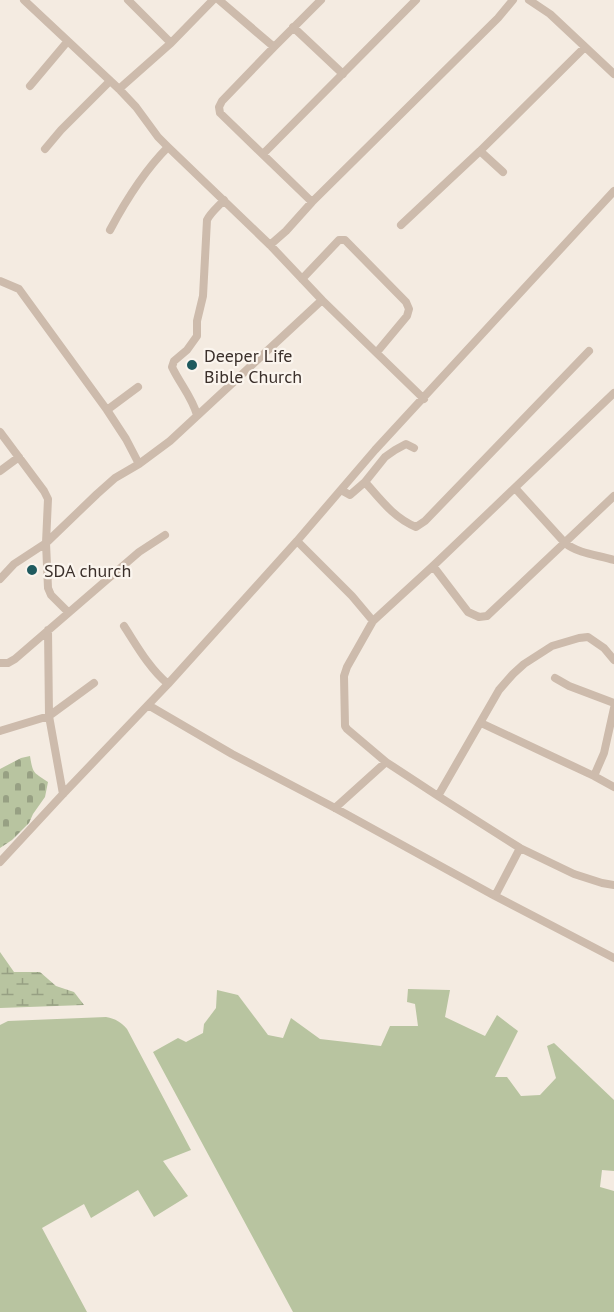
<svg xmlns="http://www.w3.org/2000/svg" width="614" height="1312" viewBox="0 0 614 1312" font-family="'PT Sans',sans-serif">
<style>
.grass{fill:#b8c4a0}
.wetland{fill:url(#wetland-marsh)}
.cemetery{fill:url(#cemetery-stones)}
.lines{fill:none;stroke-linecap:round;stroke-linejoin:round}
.minor{stroke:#cdbbac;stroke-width:8}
.poi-dot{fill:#1f5a5e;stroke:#fbf5ee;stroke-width:2}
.labels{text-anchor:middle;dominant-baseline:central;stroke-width:4.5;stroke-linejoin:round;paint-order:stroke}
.poi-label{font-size:18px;fill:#3b302b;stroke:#fbf5ee;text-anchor:start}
</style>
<defs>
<pattern id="wetland-marsh" width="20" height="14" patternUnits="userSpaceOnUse" patternTransform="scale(1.5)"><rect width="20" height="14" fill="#b8c4a0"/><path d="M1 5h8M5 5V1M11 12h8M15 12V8" fill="none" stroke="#97a083"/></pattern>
<pattern id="cemetery-stones" width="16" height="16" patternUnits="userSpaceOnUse" patternTransform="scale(1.5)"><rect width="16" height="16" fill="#b8c4a0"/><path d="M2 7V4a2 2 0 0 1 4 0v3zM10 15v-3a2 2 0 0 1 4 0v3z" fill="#97a083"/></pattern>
</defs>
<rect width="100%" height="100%" fill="#f4ebe1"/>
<path class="grass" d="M 408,989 L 450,990 L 445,1017 L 485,1036 L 497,1015 L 518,1031 L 495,1077 L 507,1077 L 521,1096 L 540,1095 L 556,1078 L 547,1046 L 554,1043 L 614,1100 L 614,1171 L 602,1170 L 600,1187 L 614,1191 L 614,1312 L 293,1312 L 153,1052 L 178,1038 L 186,1042 L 203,1033 L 204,1024 L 216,1008 L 217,990 L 238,995 L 268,1035 L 283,1038 L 291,1018 L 320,1039 L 381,1046 L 390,1026 L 418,1026 L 415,1004 L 407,1002 Z
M 106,1017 C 116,1019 121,1022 127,1029 L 191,1150 L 163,1161 L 188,1196 L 154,1217 L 138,1190 L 91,1218 L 84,1204 L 42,1228 L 87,1312 L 0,1312 L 0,1025 L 8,1021 Z"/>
<path class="wetland" d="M 0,952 L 14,972 L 40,972 L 56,986 L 74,992 L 84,1005 L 0,1008 Z"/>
<path class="cemetery" d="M 30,756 C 33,775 34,772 48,782 L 45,797 L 33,814 L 29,823 L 12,840 L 0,848 L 0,769 L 21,758 Z"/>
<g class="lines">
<path class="minor" d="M 24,0 L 119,89 L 136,107 L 158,137 L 168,147 L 270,245 L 322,300 L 424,399
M 128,0 L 171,43
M 219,0 L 274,47
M 529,0 L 550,14 L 614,74
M 293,27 L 343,74
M 30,86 L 67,42
M 119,89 L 171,43 L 213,0
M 45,149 L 61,130 L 110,81
M 480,151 L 503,172
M 263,154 L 416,0
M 312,202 L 220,113 L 219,107 L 222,101 L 274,47 L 321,0
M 401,225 L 480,151 L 585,47
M 110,230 C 126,200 144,171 168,147
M 270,245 L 286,231 L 312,202 L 498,18 L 513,0
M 302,279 L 339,240 L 345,240 L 406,302 L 409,309 L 407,316 L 377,352
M 0,281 L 19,289 L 107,410 L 126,439 L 139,464
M 614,393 L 433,566 L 373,621 L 347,667 L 344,676 L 345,726 L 347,729 L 386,762 L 438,796 L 520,848 L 574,874 L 602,883 L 614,885
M 107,410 L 138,387
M 197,415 C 192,397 180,384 172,367 L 174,361 L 187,350 L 197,336 L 197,321 L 203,296 L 207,220 C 211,212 218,207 224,200
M 0,432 L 44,491 L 48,499 L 46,543 L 48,588 L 51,595 L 68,612
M 0,471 L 19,457
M 365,482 C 381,500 394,518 416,527 L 425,521 L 589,351
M 515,488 L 565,543 C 579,554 598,555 614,560
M 341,490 L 350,495 L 365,482 L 385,457 L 395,450 L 406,444 L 414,448
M 297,541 L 352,596 L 373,621
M 433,566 L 468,612 L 479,617 L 487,616 L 614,496
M 0,579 L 14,564 L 46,543 L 97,494 L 115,478 L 139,464 L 170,441 L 322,300
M 124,626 C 137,646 149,668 168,684
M 48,630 L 49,716 L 63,794
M 0,663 L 8,663 L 15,659 L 139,552 L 165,535
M 555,678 L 569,686 L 614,703
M 148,705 L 232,754 L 335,808 L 495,896 L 614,958
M 481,723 L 594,776 L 614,787
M 0,731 L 49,716 L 94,683
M 594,776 L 604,753 L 614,708
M 438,796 L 499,690 L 513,674 L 524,664 L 552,646 L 579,638 L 588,637 L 604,648 L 614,660
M 335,808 L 386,762
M 0,862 L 63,794 L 168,684 L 297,541 L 375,450 L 614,191
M 495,896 L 520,848"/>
</g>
<g class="poi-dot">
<circle cx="192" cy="365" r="6"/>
<circle cx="32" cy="570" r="6"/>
</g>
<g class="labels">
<g class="poi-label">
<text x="204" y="355">Deeper Life<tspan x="204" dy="21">Bible Church</tspan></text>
<text x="44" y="570">SDA church</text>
</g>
</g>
</svg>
